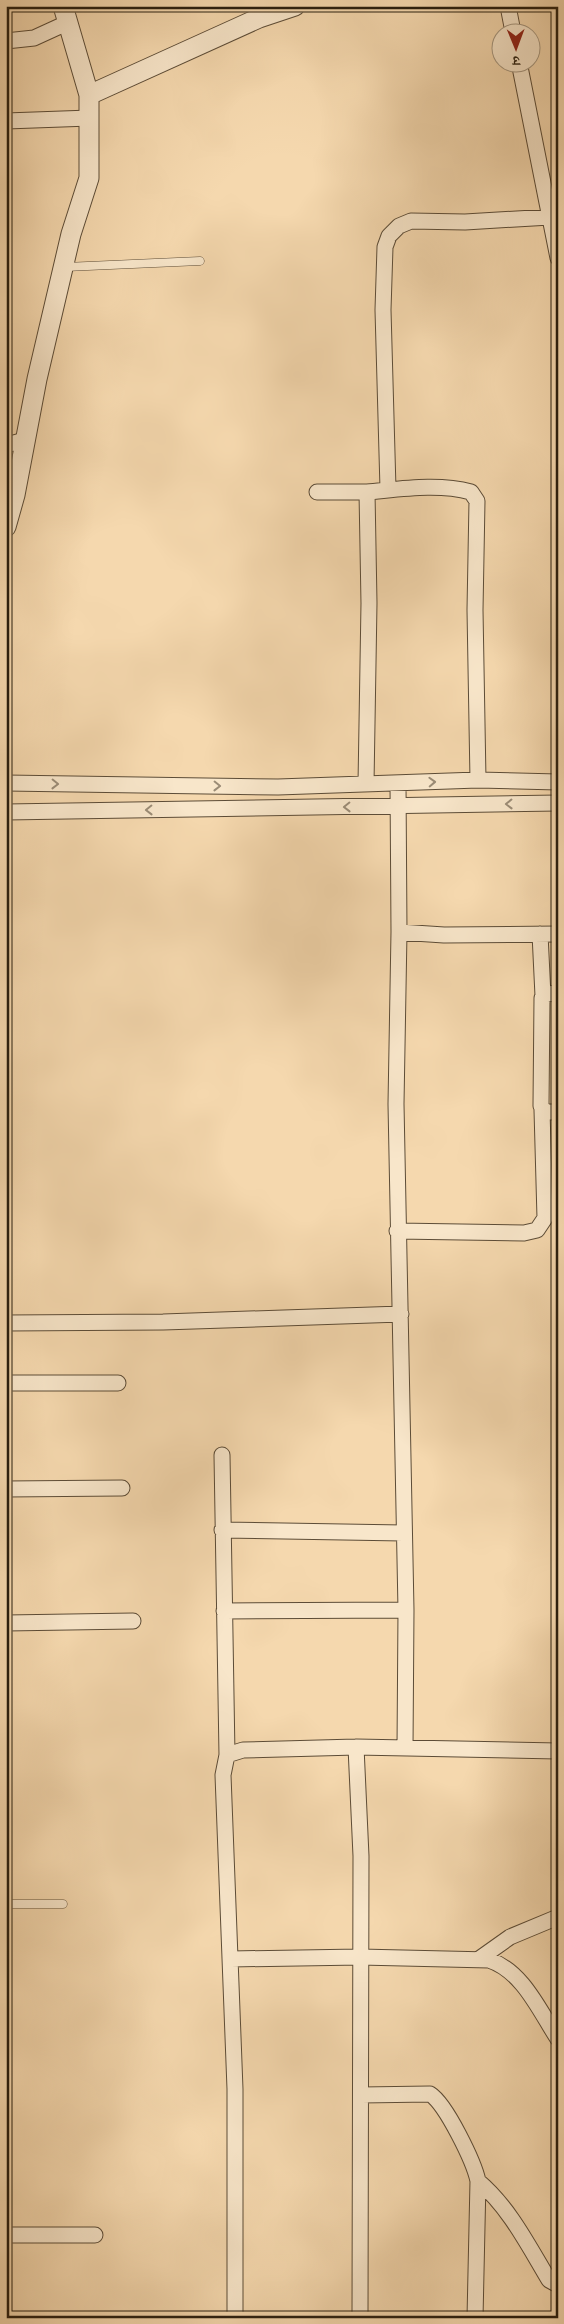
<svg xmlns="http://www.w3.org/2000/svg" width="564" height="2324" viewBox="0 0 564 2324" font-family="'Old Standard TT','Noto Serif Devanagari',serif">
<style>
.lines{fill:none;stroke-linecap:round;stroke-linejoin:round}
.service-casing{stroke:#5c4c37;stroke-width:9}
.minor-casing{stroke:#5c4c37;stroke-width:17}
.tertiary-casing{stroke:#5c4c37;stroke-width:21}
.service{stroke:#f8e6ca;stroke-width:8}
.minor{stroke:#f8e6ca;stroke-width:15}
.tertiary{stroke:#f8e6ca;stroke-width:19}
.oneway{stroke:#9b8c76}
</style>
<rect width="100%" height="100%" fill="#f5d8ae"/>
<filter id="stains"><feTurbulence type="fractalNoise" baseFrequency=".004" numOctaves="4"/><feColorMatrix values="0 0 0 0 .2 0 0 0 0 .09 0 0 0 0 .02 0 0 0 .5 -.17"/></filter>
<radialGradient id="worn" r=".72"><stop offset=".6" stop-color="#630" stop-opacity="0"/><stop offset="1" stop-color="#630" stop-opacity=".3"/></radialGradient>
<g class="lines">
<g class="service-casing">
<path id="service" d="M 65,267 L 200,261
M 6,1904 L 63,1904"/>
</g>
<g class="minor-casing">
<path id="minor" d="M 508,6 L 513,32
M 6,41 L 34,38 L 69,22
M 519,62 L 558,258
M 6,121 L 90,118
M 6,445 L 25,440
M 388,489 L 383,310 L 385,247 L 389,236 L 399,226 L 411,221 L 465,222 L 550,217
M 317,492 L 367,492
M 6,783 L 278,787 L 478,780 L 558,782
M 398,783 L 399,932 L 396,1104 L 406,1610 L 405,1748
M 366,784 L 369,603 L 367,492 C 401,489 438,483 471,492 L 477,501 L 475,610 L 478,780
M 6,812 L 558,803
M 399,932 L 444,935 L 558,934
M 540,934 L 543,996
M 558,993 L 547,994 L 542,998 L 541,1106 L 545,1112 L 558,1112
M 397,1231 L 524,1233 L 537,1230 L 545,1218 L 542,1110
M 6,1323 L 163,1322 L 401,1314
M 6,1383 L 118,1383
M 222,1455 L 227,1755
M 6,1489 L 122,1488
M 222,1530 L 403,1533
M 224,1611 L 406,1610
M 6,1623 L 133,1621
M 356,1747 L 361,1856 L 360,2318
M 231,1959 L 360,1957 L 489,1960 C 523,1971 540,2012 558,2039
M 479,1959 L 510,1937 L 558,1917
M 361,2095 L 430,2094 C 446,2104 474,2162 478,2181 L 475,2318
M 478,2181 C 509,2207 528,2245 549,2280 L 558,2285
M 6,2235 L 95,2235
M 235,2318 L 235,2089 L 223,1775 L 227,1755 L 243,1750 L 356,1747 L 558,1751"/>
</g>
<g class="tertiary-casing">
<path id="tertiary" d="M 63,6 L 89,95 L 259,18 L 295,6
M 6,527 L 15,495 L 37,379 L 71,234 L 89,178 L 89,95"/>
</g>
<use href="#service" class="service"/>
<use href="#minor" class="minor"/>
<use href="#tertiary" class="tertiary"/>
</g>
<defs><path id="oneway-chevron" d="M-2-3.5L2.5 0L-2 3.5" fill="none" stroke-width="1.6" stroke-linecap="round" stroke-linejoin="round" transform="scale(1.25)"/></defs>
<g class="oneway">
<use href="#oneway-chevron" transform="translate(432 782) rotate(-2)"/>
<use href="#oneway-chevron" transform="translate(55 784) rotate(1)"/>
<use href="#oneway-chevron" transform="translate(217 786) rotate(1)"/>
<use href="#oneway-chevron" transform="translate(509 804) rotate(179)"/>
<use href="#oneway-chevron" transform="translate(347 807) rotate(179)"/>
<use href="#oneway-chevron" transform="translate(149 810) rotate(179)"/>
</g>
<rect width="564" height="2324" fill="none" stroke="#f5d8ae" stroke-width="25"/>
<rect x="8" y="8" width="549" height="2309" fill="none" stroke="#291e0f" stroke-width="2.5"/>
<rect x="12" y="12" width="539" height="2299" fill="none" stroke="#291e0f"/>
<g transform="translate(516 48) rotate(179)"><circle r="24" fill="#f8e6ca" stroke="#a5967f"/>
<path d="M0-4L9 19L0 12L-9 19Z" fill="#8f2418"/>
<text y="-8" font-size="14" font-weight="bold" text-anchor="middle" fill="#291e0f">उ</text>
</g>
<rect width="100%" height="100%" filter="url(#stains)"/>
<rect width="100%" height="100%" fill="url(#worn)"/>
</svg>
